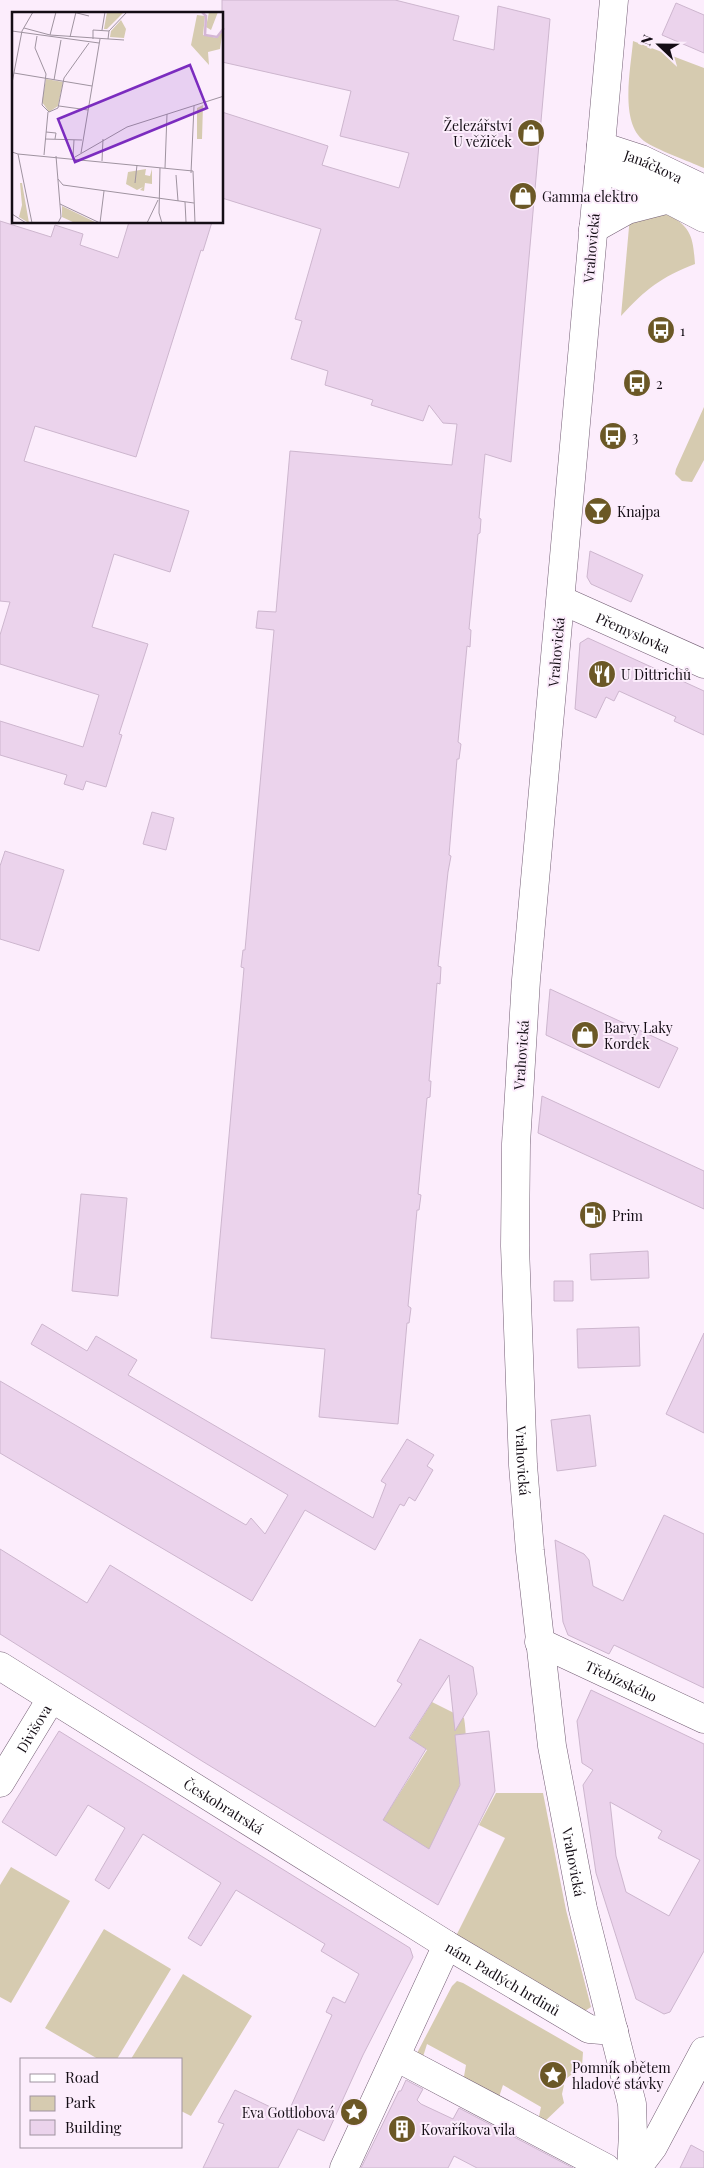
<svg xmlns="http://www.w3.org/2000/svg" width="704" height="2168" viewBox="0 0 704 2168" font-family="'Playfair Display',serif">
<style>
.green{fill:#d6cbb0}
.building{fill:#ebd3ec;stroke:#cdb6ce;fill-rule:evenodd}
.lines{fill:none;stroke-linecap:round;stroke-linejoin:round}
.minor-casing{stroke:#745f75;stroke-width:29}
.minor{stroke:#fff;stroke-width:28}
.labels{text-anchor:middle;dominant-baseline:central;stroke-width:4;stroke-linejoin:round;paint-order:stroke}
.poi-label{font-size:14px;fill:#140d15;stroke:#fcedfc;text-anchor:start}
.street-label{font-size:14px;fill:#140d15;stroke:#fcedfc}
.inset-river{fill:none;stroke:#d4b6d5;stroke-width:2.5}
.inset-road{fill:none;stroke:#9f93a0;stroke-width:1}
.view{fill:#7b2cbf;fill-opacity:0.15;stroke:#7b2cbf;stroke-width:2.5}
.inset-edge{fill:none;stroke:#140d15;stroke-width:2.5}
</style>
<rect width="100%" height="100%" fill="#fcedfc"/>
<path class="green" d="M 633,41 L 704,68 L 704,168 C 688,161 657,150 644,141 C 619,122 631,68 633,41 Z
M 667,214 C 692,227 693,238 695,264 C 660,278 647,288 621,316 L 630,216 Z
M 704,407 L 704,460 L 692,482 L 682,481 L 675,474 L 676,469 Z
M 432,1702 L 464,1718 C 472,1766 452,1810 435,1854 L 382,1821 L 427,1750 L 409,1739 Z
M 496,1793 L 543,1793 L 566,1910 L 591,2007 L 585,2011 L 456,1936 L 505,1838 L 479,1825 Z
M 11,1867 L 70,1901 L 11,2003 L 0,1997 L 0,1885 Z
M 104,1929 L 171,1969 L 117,2059 L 98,2059 L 45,2028 Z
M 183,1974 L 252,2016 L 191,2116 L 181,2111 L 181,2059 L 131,2059 Z
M 457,1981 L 463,1983 L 583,2052 L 582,2067 L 567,2078 L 549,2067 L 545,2077 L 564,2085 L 562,2094 L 564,2103 L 542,2124 L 538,2121 L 541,2107 L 503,2085 L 498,2100 L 463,2082 L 466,2065 L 427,2044 L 422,2060 L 415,2057 L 452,1986 Z"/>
<path class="building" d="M 222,0 L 395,0 L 459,16 L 453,40 L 494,50 L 498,6 L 550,19 L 511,462 L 485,454 L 479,518 L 481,519 L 480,533 L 478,534 L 469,629 L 471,630 L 470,647 L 467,646 L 458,742 L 461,744 L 459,759 L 457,759 L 449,855 L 451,856 L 448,872 L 438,966 L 441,967 L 440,984 L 437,983 L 429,1081 L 431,1081 L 430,1097 L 427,1098 L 418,1194 L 421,1195 L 419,1210 L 417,1210 L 408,1306 L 411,1308 L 409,1323 L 407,1323 L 398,1424 L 319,1417 L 325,1349 L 211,1338 L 244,968 L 241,967 L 243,950 L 245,950 L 274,630 L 256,628 L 258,611 L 276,612 L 290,451 L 452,465 L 457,424 L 443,423 L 429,405 L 423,421 L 371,405 L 373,400 L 325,385 L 328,371 L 291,359 L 302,321 L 295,319 L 321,229 L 222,198 L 222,112 L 328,146 L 322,165 L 399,188 L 409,153 L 340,136 L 351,91 L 222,62 Z
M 676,3 L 704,15 L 704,53 L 662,35 Z
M 0,221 L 51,237 L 55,225 L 83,234 L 80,245 L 118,258 L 129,222 L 212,222 L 203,251 L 201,250 L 136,457 L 35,426 L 24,461 L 189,511 L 170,572 L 114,554 L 92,627 L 148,644 L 119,734 L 122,735 L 106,787 L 86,781 L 83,790 L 64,784 L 67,775 L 0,755 L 0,721 L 83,747 L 99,695 L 0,664 L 0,635 L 10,602 L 0,601 Z
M 590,551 L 643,575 L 631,602 L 591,584 L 587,577 Z
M 588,638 L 704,691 L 704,735 L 674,721 L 676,717 L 619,691 L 614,701 L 606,697 L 596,718 L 575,709 L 580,643 Z
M 152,812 L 174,818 L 166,850 L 143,844 Z
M 5,851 L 64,870 L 39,951 L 0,939 L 0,866 Z
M 550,989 L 678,1048 L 659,1088 L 546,1035 Z
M 542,1096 L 704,1171 L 704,1209 L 538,1133 Z
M 81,1194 L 127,1198 L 118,1296 L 72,1291 Z
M 648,1251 L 649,1278 L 591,1280 L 590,1254 Z
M 554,1281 L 573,1281 L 573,1301 L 554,1301 Z
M 42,1324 L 87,1351 L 96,1336 L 137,1360 L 128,1375 L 373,1518 L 386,1484 L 381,1481 L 407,1439 L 434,1455 L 427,1466 L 433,1470 L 415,1501 L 409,1497 L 404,1506 L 400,1504 L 375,1550 L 305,1510 L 252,1601 L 0,1453 L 0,1381 L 246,1525 L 251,1518 L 265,1534 L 288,1495 L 31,1344 Z
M 639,1327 L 640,1366 L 578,1368 L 577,1329 Z
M 704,1333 L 704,1433 L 666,1414 Z
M 590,1415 L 596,1466 L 557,1471 L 551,1420 Z
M 664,1515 L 704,1534 L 704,1688 L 614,1645 L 609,1654 L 568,1635 L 563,1622 L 555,1540 L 584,1554 L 589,1560 L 593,1586 L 623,1601 Z
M 0,1549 L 87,1603 L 110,1565 L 375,1727 L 402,1684 L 397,1681 L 420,1639 L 473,1667 L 477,1694 L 455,1731 L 449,1675 L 409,1738 L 426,1749 L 383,1820 L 429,1849 L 460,1785 L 455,1735 L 489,1731 L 495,1791 L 438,1905 L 202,1761 L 0,1634 Z
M 591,1690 L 704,1744 L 704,1951 L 670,2012 L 664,2014 L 636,1999 L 596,1873 L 583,1785 L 593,1770 L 582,1763 L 577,1721 ZM 610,1802 L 662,1831 L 658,1838 L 700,1860 L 669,1916 L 626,1892 L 616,1856 Z
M 59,1731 L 410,1948 L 413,1957 L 363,2055 L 324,2141 L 298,2129 L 278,2168 L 203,2168 L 224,2124 L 218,2122 L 235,2090 L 287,2115 L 332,2015 L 326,2012 L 333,1997 L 345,2003 L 359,1974 L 321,1951 L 325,1944 L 236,1890 L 201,1946 L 188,1938 L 221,1883 L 143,1834 L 109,1889 L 95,1880 L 125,1828 L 88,1805 L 56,1856 L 2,1822 Z
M 406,2080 L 423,2089 L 417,2100 L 421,2104 L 453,2119 L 459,2108 L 573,2168 L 477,2168 L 454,2156 L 448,2168 L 361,2168 L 399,2091 L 401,2091 Z
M 691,2145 L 704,2152 L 704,2168 L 680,2168 Z"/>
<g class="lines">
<g class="minor-casing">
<g id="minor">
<path id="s1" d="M 614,0 L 526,980 L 516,1144 L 515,1246 L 523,1465 L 530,1551 L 552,1746 L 583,1909 L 632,2104 L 633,2134 L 631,2168"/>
<path id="s2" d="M 601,146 L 641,159 L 704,189"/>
<path d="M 599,168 L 631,180 L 704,218"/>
<path d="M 593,229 L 627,210 L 666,200"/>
<path id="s3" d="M 561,600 L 704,664"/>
<path id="s4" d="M 539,1642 L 704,1719"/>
<path id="s5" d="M 0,1666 L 447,1945 L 589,2029 L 614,2031"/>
<path id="s6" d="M 0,1783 L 51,1699"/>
<path d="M 396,2057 L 606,2168"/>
<path d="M 344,2168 L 447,1945"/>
<path d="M 637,2168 L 653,2147 L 704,2051"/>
</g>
</g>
<use href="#minor" class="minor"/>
</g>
<defs>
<g id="shop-disc" transform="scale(1.4375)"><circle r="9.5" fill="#6b5826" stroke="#fcedfc"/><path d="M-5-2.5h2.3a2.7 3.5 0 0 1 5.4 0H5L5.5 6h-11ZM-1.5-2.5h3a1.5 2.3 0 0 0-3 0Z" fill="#fff"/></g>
<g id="bus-disc" transform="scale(1.4375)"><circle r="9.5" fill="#6b5826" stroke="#fcedfc"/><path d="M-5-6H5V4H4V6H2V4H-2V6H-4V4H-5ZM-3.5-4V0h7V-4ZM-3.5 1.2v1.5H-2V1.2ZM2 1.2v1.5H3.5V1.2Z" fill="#fff"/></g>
<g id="bar-disc" transform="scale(1.4375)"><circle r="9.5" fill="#6b5826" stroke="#fcedfc"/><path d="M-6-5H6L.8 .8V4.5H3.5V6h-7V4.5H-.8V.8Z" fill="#fff"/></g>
<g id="restaurant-disc" transform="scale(1.4375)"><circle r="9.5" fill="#6b5826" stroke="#fcedfc"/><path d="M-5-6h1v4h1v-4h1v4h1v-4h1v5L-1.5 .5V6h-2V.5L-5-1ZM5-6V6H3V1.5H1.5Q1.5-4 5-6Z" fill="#fff"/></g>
<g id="fuel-disc" transform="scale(1.4375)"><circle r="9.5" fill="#6b5826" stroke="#fcedfc"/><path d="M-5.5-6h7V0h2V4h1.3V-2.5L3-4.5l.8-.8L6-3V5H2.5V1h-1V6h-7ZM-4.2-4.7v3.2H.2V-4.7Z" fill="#fff"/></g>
<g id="sight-disc" transform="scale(1.4375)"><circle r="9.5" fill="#6b5826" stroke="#fcedfc"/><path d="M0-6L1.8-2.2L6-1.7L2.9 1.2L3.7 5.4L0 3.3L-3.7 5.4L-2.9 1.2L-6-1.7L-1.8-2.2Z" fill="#fff"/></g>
<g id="building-disc" transform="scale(1.4375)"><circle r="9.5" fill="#6b5826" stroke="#fcedfc"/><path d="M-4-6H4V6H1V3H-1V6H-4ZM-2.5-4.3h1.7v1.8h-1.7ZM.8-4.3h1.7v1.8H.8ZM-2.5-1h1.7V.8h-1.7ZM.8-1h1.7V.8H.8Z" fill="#fff"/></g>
</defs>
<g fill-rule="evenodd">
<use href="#shop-disc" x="531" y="133"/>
<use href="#shop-disc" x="523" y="196"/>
<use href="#bus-disc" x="661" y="330"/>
<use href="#bus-disc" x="637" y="383"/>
<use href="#bus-disc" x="613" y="436"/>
<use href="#bar-disc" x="598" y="511"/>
<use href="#restaurant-disc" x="602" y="674"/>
<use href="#shop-disc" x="585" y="1035"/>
<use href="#fuel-disc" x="593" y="1215"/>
<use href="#sight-disc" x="553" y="2075"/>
<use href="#sight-disc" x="354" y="2112"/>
<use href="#building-disc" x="402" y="2129"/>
</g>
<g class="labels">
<g class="poi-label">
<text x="512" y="125" text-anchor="end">Železářství<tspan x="512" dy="16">U věžiček</tspan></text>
<text x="542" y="196">Gamma elektro</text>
<text x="680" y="330">1</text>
<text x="656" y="383">2</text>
<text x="632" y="436">3</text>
<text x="617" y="511">Knajpa</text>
<text x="621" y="674">U Dittrichů</text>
<text x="604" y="1027">Barvy Laky<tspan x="604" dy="16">Kordek</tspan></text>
<text x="612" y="1215">Prim</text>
<text x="572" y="2067">Pomník obětem<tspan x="572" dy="16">hladové stávky</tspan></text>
<text x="335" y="2112" text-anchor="end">Eva Gottlobová</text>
<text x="421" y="2129">Kovaříkova vila</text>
</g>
<g class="street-label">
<text stroke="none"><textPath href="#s2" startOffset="56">Janáčkova</textPath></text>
<text transform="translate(591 248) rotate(-85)">Vrahovická</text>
<text stroke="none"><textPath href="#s3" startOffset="79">Přemyslovka</textPath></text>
<text transform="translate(556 652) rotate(-85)">Vrahovická</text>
<text transform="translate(521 1055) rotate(-86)">Vrahovická</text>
<text stroke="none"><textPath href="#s1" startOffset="1465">Vrahovická</textPath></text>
<text stroke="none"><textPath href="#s4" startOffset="91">Třebízského</textPath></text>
<text stroke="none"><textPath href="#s6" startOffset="64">Divišova</textPath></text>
<text stroke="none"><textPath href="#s5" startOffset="264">Českobratrská</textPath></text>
<text stroke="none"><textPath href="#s1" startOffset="1870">Vrahovická</textPath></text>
<text stroke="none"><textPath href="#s5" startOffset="592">nám. Padlých hrdinů</textPath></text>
</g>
</g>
<g transform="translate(12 12)">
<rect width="211" height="211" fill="#fcedfc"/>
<path d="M 95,0 L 112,0 L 95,17 L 92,17 ZM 197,0 L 206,0 L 199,18 L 194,15 ZM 185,3 L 193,4 L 191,23 L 205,26 L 211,17 L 208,37 L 196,40 L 197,53 L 179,33 ZM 109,8 L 114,17 L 112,26 L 98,25 L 99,19 ZM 34,67 L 51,70 L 46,94 L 37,100 L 30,90 ZM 191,93 L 190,127 L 185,127 L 185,96 ZM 134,157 L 133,163 L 138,164 L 140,157 L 140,172 L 133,171 L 132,179 L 128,178 L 131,175 L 125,178 L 114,172 L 116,160 ZM 8,171 L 10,171 L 17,211 L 7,205 L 10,193 ZM 50,194 L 85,211 L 63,211 L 50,205 Z" fill="#d6cbb0"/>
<path class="inset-river" d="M 190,0 L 194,4 L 193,23 L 205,25 L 212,16"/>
<path class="inset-road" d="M 61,0 L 77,4M 12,16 L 38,23 L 112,28M 90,18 L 93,0M 0,19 L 87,31M 97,19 L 115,0M 38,23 L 44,0M 25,24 L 23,36 L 34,62 L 30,93 L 37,100 L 46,96 L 52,66 L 77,31M 58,25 L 64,0M 81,27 L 81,18 L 97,19 L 96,27M 2,61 L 80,74M 42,68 L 49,28M 0,71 L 10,19 L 21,0M 47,94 L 76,98M 34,120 L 44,121 L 43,127M 33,127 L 70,128M 0,140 L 6,142 L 20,211M 69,141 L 88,27M 6,142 L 181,159 L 183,211M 32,143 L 36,100M 44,144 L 49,205 L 46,211M 61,145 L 62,128M 63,145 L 115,115 L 212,84M 90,149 L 91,127M 148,156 L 147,201 L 150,211M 153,156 L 155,102M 179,161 L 182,94M 164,163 L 166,189M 46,167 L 51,173 L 182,191M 123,171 L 125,153M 173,190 L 174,210M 48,192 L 88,211M 0,202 L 14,211M 88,211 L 92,179M 135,211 L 146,188"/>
<path class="view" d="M 178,53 L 195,96 L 63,150 L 46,107 Z"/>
<rect width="211" height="211" class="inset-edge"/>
</g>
<rect x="20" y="2058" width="162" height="90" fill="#fcedfc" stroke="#9f93a0"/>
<rect x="30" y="2074" width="25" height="8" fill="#ffffff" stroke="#9f93a0"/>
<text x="65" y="2083" font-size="15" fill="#140d15">Road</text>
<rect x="30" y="2096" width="25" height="15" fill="#d6cbb0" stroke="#9f93a0"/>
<text x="65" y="2108" font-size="15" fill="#140d15">Park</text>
<rect x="30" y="2120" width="25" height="15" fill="#ebd3ec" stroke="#9f93a0"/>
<text x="65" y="2133" font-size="15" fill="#140d15">Building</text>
<g transform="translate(659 45) rotate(292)" stroke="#fcedfc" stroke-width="4" paint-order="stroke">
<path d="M0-4L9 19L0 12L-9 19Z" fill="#140d15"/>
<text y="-8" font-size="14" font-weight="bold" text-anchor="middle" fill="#140d15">N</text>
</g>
</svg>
